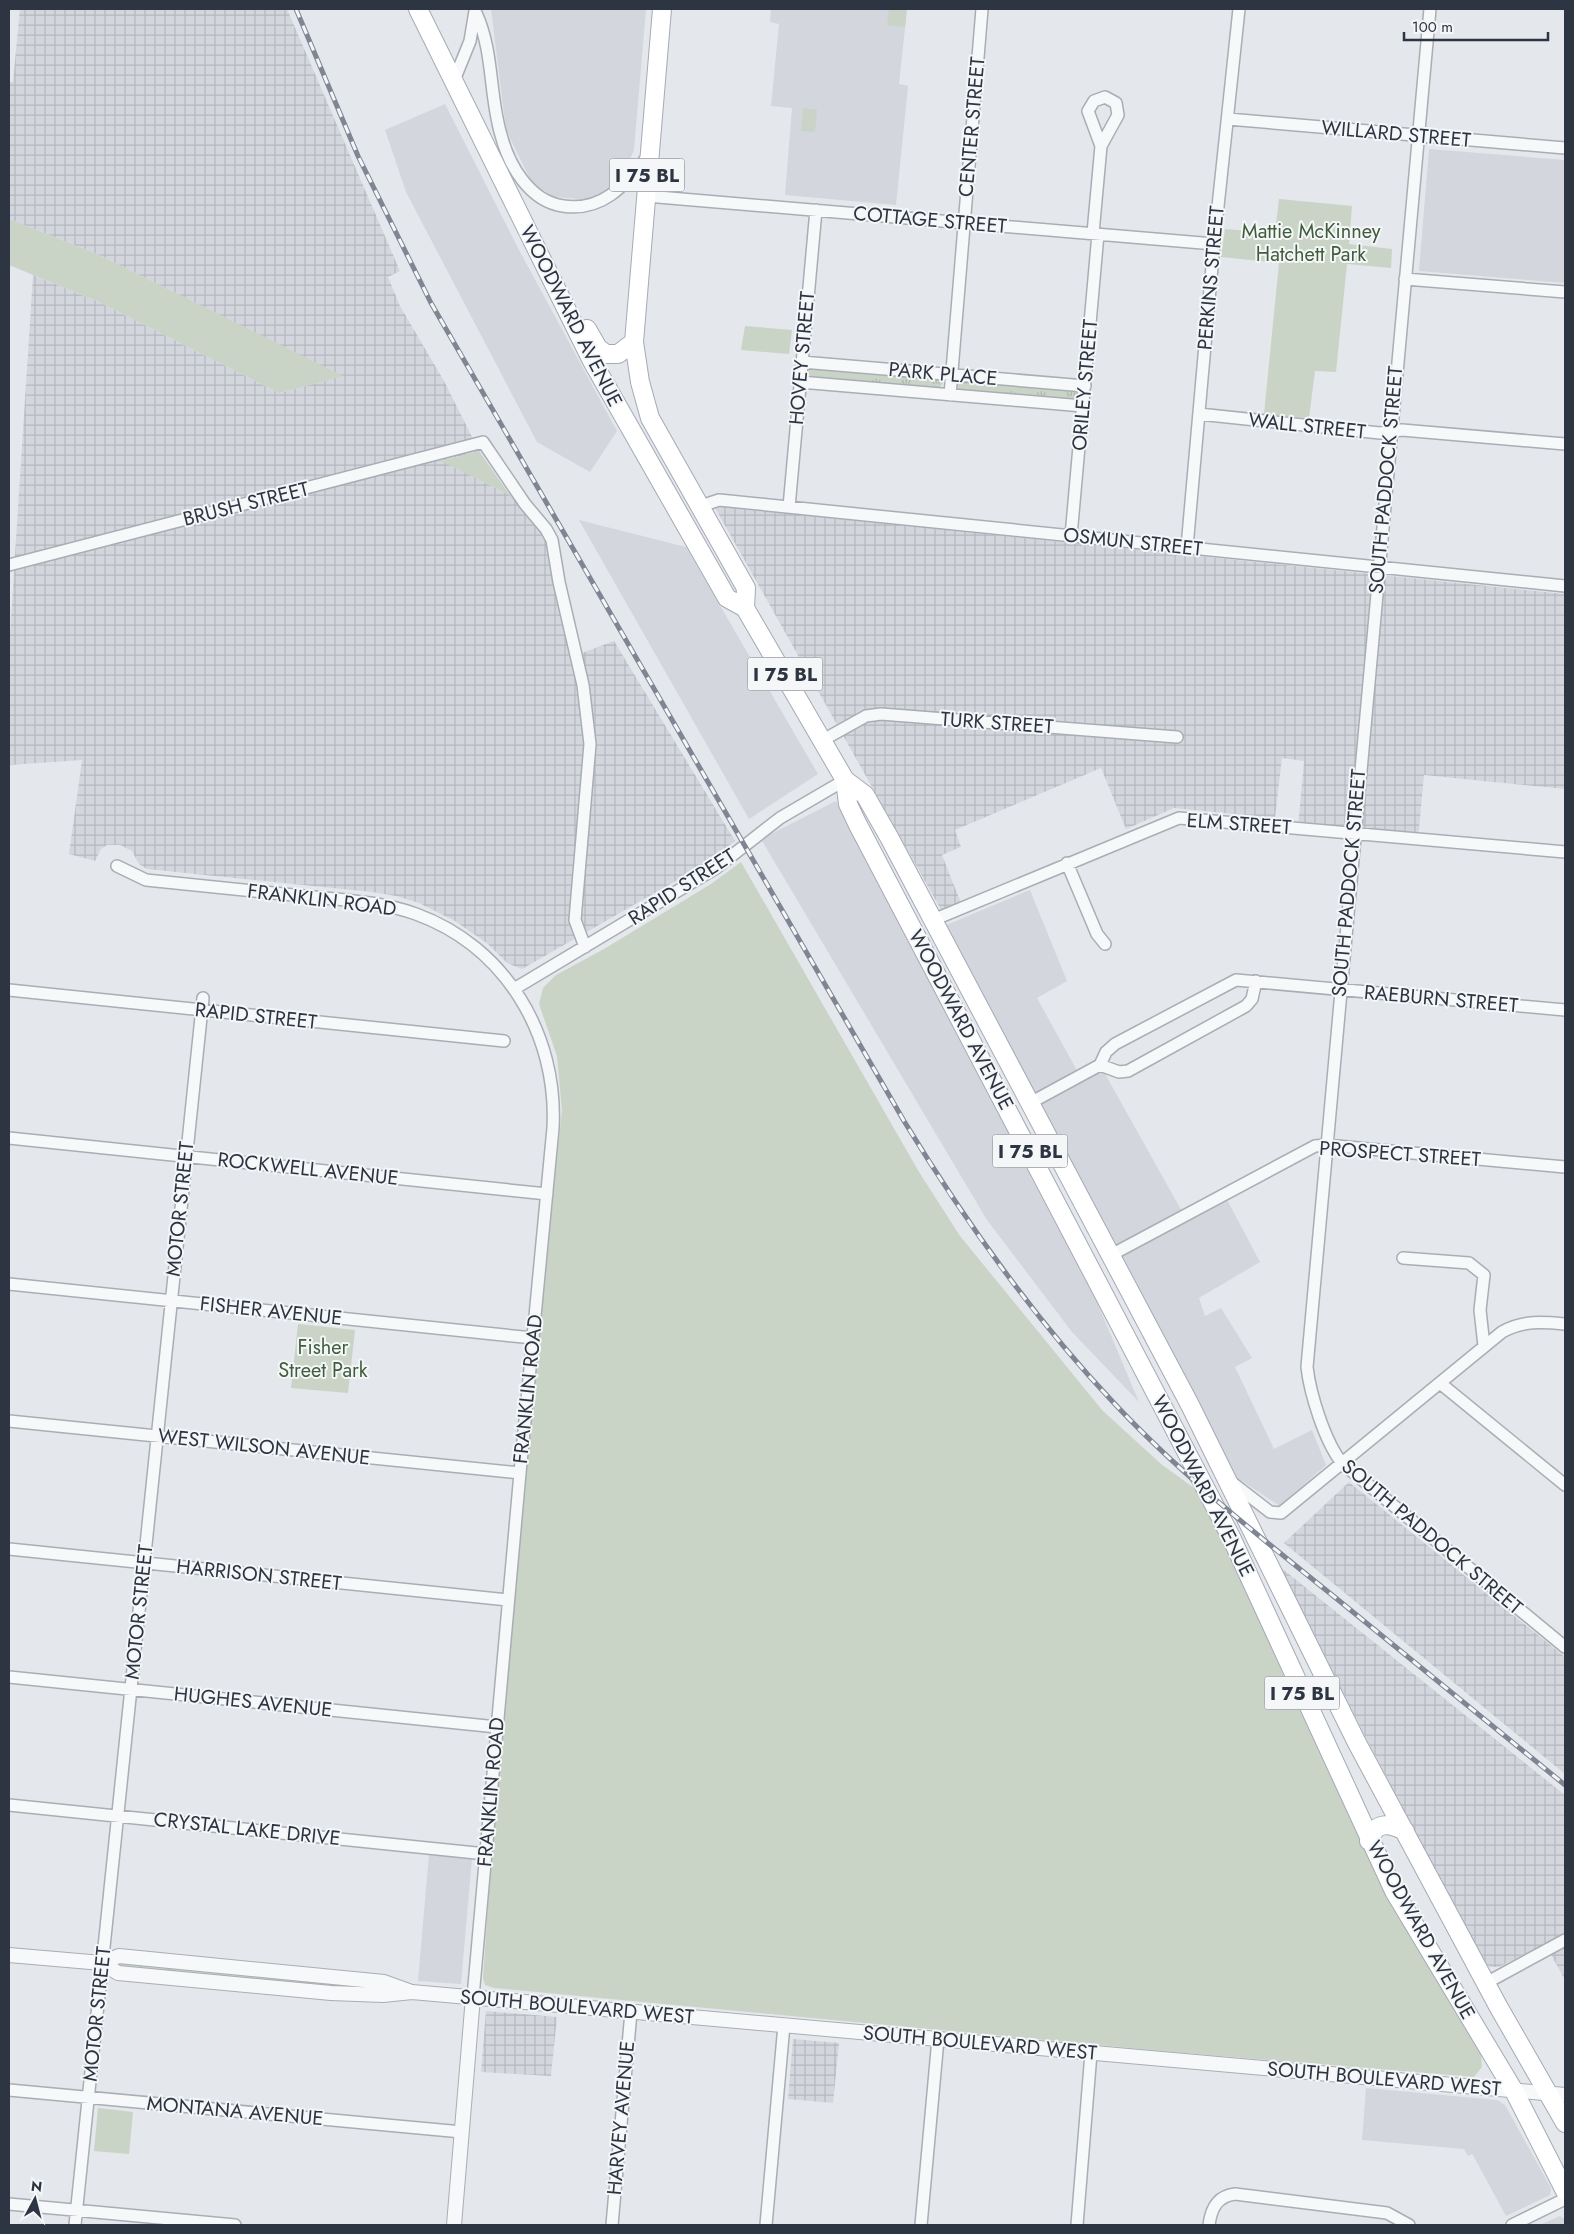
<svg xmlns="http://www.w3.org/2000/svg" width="1574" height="2234" viewBox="0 0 1574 2234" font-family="Jost,sans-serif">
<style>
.built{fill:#d3d6dd}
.industrial{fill:url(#industrial-grid)}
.grass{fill:url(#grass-tufts)}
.park{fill:#c9d4c6}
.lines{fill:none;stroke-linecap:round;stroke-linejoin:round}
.minor-casing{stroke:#a9aeb5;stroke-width:14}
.tertiary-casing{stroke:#a9aeb5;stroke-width:16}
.primary-casing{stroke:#a4aab6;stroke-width:20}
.minor{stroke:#f7f8f9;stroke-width:11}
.tertiary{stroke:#f7f8f9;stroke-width:14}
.primary{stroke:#fff;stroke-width:18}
.rail-casing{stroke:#7f8593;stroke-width:5}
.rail{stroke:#f4f6f8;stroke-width:3;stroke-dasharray:9;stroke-linecap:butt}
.labels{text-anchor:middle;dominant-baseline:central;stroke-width:4;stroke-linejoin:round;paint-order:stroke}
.shield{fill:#f4f6f8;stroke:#696e79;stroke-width:1}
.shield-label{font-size:19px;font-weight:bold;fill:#2d3442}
.street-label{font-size:20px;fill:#2d3442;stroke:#f4f6f8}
.park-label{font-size:20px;fill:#405d3b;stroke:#f4f6f8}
</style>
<defs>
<pattern id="industrial-grid" width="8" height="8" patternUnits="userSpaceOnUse" patternTransform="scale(1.25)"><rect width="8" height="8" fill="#d3d6dd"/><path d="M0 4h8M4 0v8" fill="none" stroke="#b5b8bf"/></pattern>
<pattern id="grass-tufts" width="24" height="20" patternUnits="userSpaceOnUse" patternTransform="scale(1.25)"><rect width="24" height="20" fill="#c9d4c6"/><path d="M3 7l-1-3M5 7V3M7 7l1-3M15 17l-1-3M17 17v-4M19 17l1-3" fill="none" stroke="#adb7ab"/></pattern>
</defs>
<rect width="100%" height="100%" fill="#e4e7eb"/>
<path class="built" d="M 491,9 L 646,9 L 634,150 L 621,180 L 592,200 L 554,197 L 532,183 L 506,130 Z
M 771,9 L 907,9 L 899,84 L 908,86 L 896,205 L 785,195 L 792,108 L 771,106 L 779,24 L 770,22 Z
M 445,104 L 519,250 L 617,431 L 590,472 L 537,442 L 406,192 L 385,130 Z
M 1429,149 L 1565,160 L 1565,283 L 1419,271 Z
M 579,520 L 686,547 L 818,774 L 749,819 Z
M 836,801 L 995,1108 L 1088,1281 L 1139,1402 L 1072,1332 L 987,1220 L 761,839 Z
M 1030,890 L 1067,981 L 1037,998 L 1080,1076 L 1104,1072 L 1184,1215 L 1224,1194 L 1260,1262 L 1199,1298 L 1205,1316 L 1221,1308 L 1252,1358 L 1235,1367 L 1274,1449 L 1312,1430 L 1326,1465 L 1280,1506 L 1230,1473 L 944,926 Z
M 429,1854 L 472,1858 L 461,1984 L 418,1981 Z
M 1366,2088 L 1497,2100 L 1505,2105 L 1551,2188 L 1550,2195 L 1506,2216 L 1474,2157 L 1472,2154 L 1468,2156 L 1464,2149 L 1362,2140 Z
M 1560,2216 L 1565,2219 L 1565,2225 L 1540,2225 Z"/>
<path class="industrial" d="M 20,9 L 287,9 L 400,271 L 388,277 L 400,306 L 444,381 L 479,451 L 442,461 L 510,495 L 542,532 L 547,540 L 571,657 L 614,641 L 735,841 L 707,863 L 522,969 L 507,963 L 488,944 L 455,921 L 419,903 L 396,896 L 372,892 L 147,869 L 139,864 L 132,851 L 120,845 L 107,845 L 101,849 L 95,861 L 69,854 L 82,760 L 9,765 L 9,649 L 33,275 L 99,302 L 279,393 L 342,376 L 97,254 L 9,219 L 9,82 L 13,82 Z
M 714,506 L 1565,594 L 1565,789 L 1424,775 L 1418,840 L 1298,828 L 1304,761 L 1282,758 L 1275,818 L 1174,808 L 1126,829 L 1101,768 L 955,830 L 961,847 L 942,855 L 963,908 L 944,915 Z
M 1349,1482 L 1565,1657 L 1565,1774 L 1284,1543 Z
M 1280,1567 L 1565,1795 L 1565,1980 L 1545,1944 L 1499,1967 L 1490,1967 L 1484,1962 L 1364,1734 Z
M 486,2011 L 557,2017 L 551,2076 L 481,2072 Z
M 793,2039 L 839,2043 L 833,2103 L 788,2099 Z"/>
<path class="grass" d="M 813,367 L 941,379 L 943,383 L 939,389 L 812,379 L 808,374 L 809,369 Z
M 959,380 L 1077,391 L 1078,398 L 1074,401 L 959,391 L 956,387 Z
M 116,1962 L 383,1988 L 335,1989 L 117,1969 Z"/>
<path class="park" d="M 889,9 L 907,9 L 905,27 L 887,25 Z
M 803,108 L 817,110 L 815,132 L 801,131 Z
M 1279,199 L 1352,206 L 1349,244 L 1392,249 L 1391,268 L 1347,264 L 1336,372 L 1315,371 L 1309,418 L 1264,414 L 1279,263 L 1221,257 L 1225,229 L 1275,233 Z
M 9,219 L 97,254 L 343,376 L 279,393 L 99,302 L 9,265 Z
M 745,326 L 792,330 L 789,354 L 741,350 Z
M 479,451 L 507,491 L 510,495 L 441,461 Z
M 741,862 L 919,1172 L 960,1236 L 1102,1410 L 1161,1464 L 1198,1491 L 1443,1984 L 1481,2054 L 1482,2067 L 1474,2077 L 1173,2052 L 494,1988 L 485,1985 L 483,1978 C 502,1689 530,1399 562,1111 L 557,1056 L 539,1004 L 543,988 L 556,975 L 604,949 L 711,884 Z
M 298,1324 L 355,1330 L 348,1393 L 291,1388 Z
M 98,2108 L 133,2112 L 129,2154 L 94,2151 Z"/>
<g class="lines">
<g class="minor-casing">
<path id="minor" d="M 1430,9 L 1307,1367 C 1310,1394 1325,1442 1342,1463 L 1565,1647
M 476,13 C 494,52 489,95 501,135 C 509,165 529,201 563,206 C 604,212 625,184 649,155
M 453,83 L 470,41 L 475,11
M 1228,119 L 1565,148
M 646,196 L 1214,244
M 1093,233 L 1101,146 L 1118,115 L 1116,103 L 1105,97 L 1094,101 L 1088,111 L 1101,146
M 1405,279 L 1565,292
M 802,362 L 1085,386
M 800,382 L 1083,406
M 950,395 L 982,9
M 1199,414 L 1380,433 L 1402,430 L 1565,444
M 701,506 L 719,500 L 1565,586
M 789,507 L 816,210
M 1071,536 L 1098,234
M 1187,547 L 1214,244 L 1239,9
M 9,565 L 483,442 L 525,504 L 546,529 L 552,540 L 559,582 L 583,685 L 590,744 L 575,920 L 585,947
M 823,740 L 866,716 L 881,714 L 1177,737
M 1067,863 L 1097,934 L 1105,944
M 117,866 L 146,880 C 198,885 251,891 304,896 C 341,900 380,901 416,914 C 506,947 558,1035 553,1128 L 520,1473 L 473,1997
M 933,920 L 1179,818 L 1565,852
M 514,989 L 716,868 L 780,818 L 845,780
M 9,990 L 504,1041
M 1100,1065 L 1119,1072 L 1128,1071 L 1246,1006 L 1252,999 L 1256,981
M 1030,1103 L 1100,1065 L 1106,1052 L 1115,1044 L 1236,980 L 1565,1010
M 9,1138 L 547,1194
M 1111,1255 L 1315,1146 L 1326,1145 L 1565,1167
M 1403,1258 L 1469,1263 L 1484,1275 L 1480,1310 L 1484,1346
M 9,1284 L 533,1338
M 1440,1383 L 1565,1485
M 9,1421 L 520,1473
M 1230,1481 L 1270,1512 L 1281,1513 L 1502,1332 C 1523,1320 1543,1322 1565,1324
M 9,1549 L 508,1600
M 9,1677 L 497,1727
M 9,1805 L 486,1854
M 1486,1983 L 1565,1940
M 9,2090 L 462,2132
M 9,2204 L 235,2225
M 75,2225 L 203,998
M 612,2225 L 631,2012
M 766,2225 L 784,2025
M 921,2225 L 938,2039
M 1077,2225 L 1091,2053
M 1209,2225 C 1211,2209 1217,2196 1235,2194 L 1387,2213 L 1409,2225
M 1512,2225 L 1565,2199"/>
</g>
<g class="tertiary-casing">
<path id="tertiary" d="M 9,1955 L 102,1963 L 119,1956 L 384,1982 L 409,1991
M 102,1963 L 118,1973 L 331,1993 L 383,1995 L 412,1992 L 1565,2095
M 454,2225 L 473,1997"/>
</g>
<g class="primary-casing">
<path id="primary" d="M 418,9 L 592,361 L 727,598 L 745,608 L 845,780 L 848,804 L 857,823 L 1231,1537 L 1394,1891 L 1514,2091 L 1565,2191
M 662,9 L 634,342 L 640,382 L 650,418 L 746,588 L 745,608
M 587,329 L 598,348 L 606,354 L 618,354 L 634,342
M 845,780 L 865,795 L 889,837 L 1190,1405 L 1357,1743 L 1498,2006 L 1565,2123
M 1369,1841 C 1375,1821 1389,1823 1405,1831"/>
</g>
<use href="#minor" class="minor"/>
<use href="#tertiary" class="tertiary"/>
<use href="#primary" class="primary"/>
<g class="rail-casing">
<path id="rail" d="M 296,9 L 358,156 L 431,303 L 904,1121 C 965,1221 1032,1316 1113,1402 C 1181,1475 1260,1537 1337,1599 C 1413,1661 1489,1723 1565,1785"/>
</g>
<use href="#rail" class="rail"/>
</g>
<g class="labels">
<g class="shield">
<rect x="609.5" y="158.5" width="75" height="33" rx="4"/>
<rect x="747.5" y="657.5" width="75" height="33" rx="4"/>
<rect x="992.5" y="1134.5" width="75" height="33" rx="4"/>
<rect x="1264.5" y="1676.5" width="75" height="33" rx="4"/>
</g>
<g class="shield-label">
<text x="647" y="175">I 75 BL</text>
<text x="785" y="674">I 75 BL</text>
<text x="1030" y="1151">I 75 BL</text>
<text x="1302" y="1693">I 75 BL</text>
</g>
<g class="street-label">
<text transform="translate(972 127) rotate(-85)">CENTER STREET</text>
<text transform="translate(1396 134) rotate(5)">WILLARD STREET</text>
<text transform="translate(930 220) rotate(5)">COTTAGE STREET</text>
<text transform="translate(1211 278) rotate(-85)">PERKINS STREET</text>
<text transform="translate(571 316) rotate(63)">WOODWARD AVENUE</text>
<text transform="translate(802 358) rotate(-85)">HOVEY STREET</text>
<text transform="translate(943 374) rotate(5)">PARK PLACE</text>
<text transform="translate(1085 385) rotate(-85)">ORILEY STREET</text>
<text transform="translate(1307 426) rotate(6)">WALL STREET</text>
<text transform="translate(1386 480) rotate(-85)">SOUTH PADDOCK STREET</text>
<text transform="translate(246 504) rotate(-14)">BRUSH STREET</text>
<text transform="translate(1133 542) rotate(6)">OSMUN STREET</text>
<text transform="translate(997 723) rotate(4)">TURK STREET</text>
<text transform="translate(1239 824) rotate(4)">ELM STREET</text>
<text transform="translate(1349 883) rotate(-85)">SOUTH PADDOCK STREET</text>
<text transform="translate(682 887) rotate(-33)">RAPID STREET</text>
<text transform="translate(322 900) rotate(7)">FRANKLIN ROAD</text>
<text transform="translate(1441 999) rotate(5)">RAEBURN STREET</text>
<text transform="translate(256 1016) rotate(6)">RAPID STREET</text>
<text transform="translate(961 1020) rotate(62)">WOODWARD AVENUE</text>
<text transform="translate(1400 1154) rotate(4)">PROSPECT STREET</text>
<text transform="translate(308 1169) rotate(6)">ROCKWELL AVENUE</text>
<text transform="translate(180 1209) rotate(-84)">MOTOR STREET</text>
<text transform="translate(271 1311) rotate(6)">FISHER AVENUE</text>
<text transform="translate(528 1389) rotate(-84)">FRANKLIN ROAD</text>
<text transform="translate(264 1447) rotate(6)">WEST WILSON AVENUE</text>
<text transform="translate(1203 1486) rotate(63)">WOODWARD AVENUE</text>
<text transform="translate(1432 1537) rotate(40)">SOUTH PADDOCK STREET</text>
<text transform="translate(259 1575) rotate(6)">HARRISON STREET</text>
<text transform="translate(139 1612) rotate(-84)">MOTOR STREET</text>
<text transform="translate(253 1702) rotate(6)">HUGHES AVENUE</text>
<text transform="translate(491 1792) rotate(-85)">FRANKLIN ROAD</text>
<text transform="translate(247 1829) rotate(6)">CRYSTAL LAKE DRIVE</text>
<text transform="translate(1421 1930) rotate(61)">WOODWARD AVENUE</text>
<text transform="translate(577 2007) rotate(5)">SOUTH BOULEVARD WEST</text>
<text transform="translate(97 2014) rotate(-84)">MOTOR STREET</text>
<text transform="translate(980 2043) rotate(5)">SOUTH BOULEVARD WEST</text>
<text transform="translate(1384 2079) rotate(5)">SOUTH BOULEVARD WEST</text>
<text transform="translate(235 2111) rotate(5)">MONTANA AVENUE</text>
<text transform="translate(621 2118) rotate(-85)">HARVEY AVENUE</text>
</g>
<g class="park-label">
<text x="1311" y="231">Mattie McKinney<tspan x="1311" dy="23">Hatchett Park</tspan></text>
<text x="323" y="1347">Fisher<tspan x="323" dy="23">Street Park</tspan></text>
</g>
</g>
<rect width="1574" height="2234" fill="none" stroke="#2d3442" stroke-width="20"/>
<g transform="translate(35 2199) rotate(7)" stroke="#f4f6f8" stroke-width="4" paint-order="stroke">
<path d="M0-4L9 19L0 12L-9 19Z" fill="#2d3442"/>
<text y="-8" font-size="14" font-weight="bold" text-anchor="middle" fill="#2d3442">N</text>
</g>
<path d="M1404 32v8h144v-8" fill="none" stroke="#2d3442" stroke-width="2.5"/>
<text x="1412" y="32" font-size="15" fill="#2d3442" stroke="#f4f6f8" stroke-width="4" paint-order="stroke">100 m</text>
</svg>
